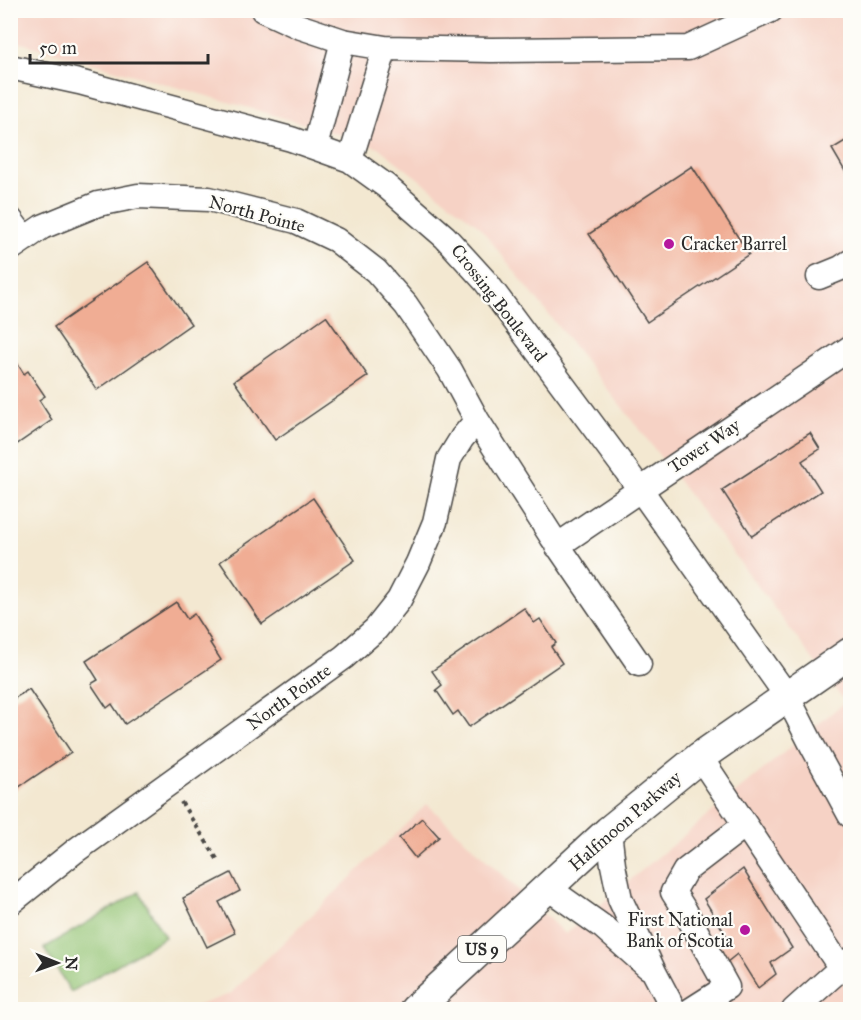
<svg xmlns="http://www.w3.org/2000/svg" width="861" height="1020" viewBox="0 0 861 1020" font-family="'IM FELL Great Primer',serif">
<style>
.built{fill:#f6d2c5}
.green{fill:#93c373;stroke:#5f774f;stroke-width:1.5}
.building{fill:#f0ad94}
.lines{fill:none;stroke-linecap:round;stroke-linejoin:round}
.minor-casing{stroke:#494744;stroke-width:27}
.major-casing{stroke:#494744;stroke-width:33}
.path{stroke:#494744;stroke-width:4;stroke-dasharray:4.5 4.5;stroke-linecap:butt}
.minor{stroke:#fff;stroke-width:24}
.major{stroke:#fff;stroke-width:30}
.poi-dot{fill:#b5179e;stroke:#fdfcf7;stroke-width:2}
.labels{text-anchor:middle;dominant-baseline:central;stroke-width:4.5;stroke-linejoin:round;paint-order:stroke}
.shield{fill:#fdfcf7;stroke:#6a6a68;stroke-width:1.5}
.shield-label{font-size:16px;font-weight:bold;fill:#2b2b2b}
.street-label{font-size:18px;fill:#2b2b2b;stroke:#fdfcf7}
.poi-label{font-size:18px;fill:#2b2b2b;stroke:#fdfcf7;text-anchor:start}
</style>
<rect width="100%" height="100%" fill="#fdfcf7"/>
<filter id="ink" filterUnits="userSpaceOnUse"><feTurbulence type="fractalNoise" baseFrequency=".0167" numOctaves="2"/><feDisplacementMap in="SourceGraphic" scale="12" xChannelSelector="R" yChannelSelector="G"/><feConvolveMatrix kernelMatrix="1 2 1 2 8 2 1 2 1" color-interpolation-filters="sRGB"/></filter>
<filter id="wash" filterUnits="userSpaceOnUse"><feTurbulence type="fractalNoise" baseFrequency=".008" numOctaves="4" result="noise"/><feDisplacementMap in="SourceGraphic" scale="24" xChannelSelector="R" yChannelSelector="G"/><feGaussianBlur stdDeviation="1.35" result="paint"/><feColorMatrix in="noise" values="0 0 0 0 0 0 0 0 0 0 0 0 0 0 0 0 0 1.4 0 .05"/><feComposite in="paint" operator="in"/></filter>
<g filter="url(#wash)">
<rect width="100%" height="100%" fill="#f3e8d1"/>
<path class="built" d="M 10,11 L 850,11 L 850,1009 L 188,1009 L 230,994 L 427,804 L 565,934 L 845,702 L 640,430 L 478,225 L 379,148 L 319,128 L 11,40 Z"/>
<path class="green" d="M 139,892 L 165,937 L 71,992 L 44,948 Z"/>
<g id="blocks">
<path class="building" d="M 850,138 L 850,170 L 846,173 L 832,149 Z
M 692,166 L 749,254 L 647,322 L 589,234 Z
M 148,262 L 191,324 L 97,390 L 54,327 Z
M 326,316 L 368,376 L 275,440 L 234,381 Z
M 12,355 L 24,374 L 28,371 L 45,396 L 39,400 L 52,420 L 10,449 L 10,356 Z
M 810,433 L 820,449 L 802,461 L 821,491 L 752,536 L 722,490 Z
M 313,498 L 355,560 L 262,624 L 220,562 Z
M 176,602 L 187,619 L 194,614 L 212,642 L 210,643 L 221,660 L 125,724 L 112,704 L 107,708 L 91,684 L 98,680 L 86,661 Z
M 524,608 L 534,623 L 540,619 L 556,643 L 551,647 L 562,663 L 469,727 L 458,711 L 453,715 L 436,690 L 442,685 L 432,671 Z
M 29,689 L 71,752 L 10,793 L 10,701 Z
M 422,818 L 439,837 L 415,858 L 399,838 Z
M 743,869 L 792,948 L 771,963 L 776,974 L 758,988 L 737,954 L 711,975 L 703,959 L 729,940 L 704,899 Z
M 231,873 L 240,891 L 219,902 L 235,933 L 207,947 L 183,898 Z"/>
</g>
</g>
<g filter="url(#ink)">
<use href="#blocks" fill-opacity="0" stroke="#494744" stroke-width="1.5"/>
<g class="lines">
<g class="minor-casing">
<path id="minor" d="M 263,10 L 298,26 L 343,41 L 385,48 L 491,50 L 688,48 L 771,10
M 10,67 L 79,82 L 291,139 L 350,160 L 386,186 L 445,237 L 486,282 L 640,489 L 787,696 L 813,747 L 850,815
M 315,147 L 343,41
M 350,160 L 385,48
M 10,219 L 25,239
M 10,249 L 42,227 L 98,204 L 138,196 L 209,199 L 296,221 L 336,240 L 376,271 L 406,305 L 450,370 L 477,420 L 552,537 L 639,664
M 819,277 L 841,268 L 850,262
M 557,546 L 850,348
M 700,757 L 841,968
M 609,831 L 613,865 L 620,899 L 654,972 L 674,1010
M 548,888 L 603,927 L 648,967
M 10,903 L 75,851 L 344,657 L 376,629 L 399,600 L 418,563 L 435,522 L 449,459 L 462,438 L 477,420
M 691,1010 L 727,987 L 685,911 L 673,892 L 685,871 L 745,825
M 794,1010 L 850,960"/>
</g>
<g class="major-casing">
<path id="major" d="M 415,1010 L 609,831 L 700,757 L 850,653"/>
</g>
<path class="path" d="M 181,802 L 219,862"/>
<use href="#minor" class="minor"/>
<use href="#major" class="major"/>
</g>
</g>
<g class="poi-dot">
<circle cx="669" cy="244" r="6"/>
<circle cx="745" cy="930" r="6"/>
</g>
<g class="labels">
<rect class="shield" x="458" y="936" width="48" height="26" rx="4.5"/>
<g class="shield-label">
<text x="482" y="949">US 9</text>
</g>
<g class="street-label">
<text transform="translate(257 214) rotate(15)">North Pointe</text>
<text transform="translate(499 303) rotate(52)">Crossing Boulevard</text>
<text transform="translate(704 446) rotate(-34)">Tower Way</text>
<text transform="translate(289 697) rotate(-36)">North Pointe</text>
<text transform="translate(625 821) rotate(-41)">Halfmoon Parkway</text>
</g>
<g class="poi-label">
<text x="681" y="244">Cracker Barrel</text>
<text x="733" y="920" text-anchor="end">First National<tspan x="733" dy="21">Bank of Scotia</tspan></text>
</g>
</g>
<rect width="861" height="1020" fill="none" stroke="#fdfcf7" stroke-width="36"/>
<g transform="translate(57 963) rotate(91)" stroke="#fdfcf7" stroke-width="4.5" paint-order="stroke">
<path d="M0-4.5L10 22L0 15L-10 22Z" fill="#2b2b2b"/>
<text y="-9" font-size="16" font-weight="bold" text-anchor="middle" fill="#2b2b2b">N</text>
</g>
<path d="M30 54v9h178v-9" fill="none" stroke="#2b2b2b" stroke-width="3"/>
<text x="39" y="54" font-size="18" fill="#2b2b2b" stroke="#fdfcf7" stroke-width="4.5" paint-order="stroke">50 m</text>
</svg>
